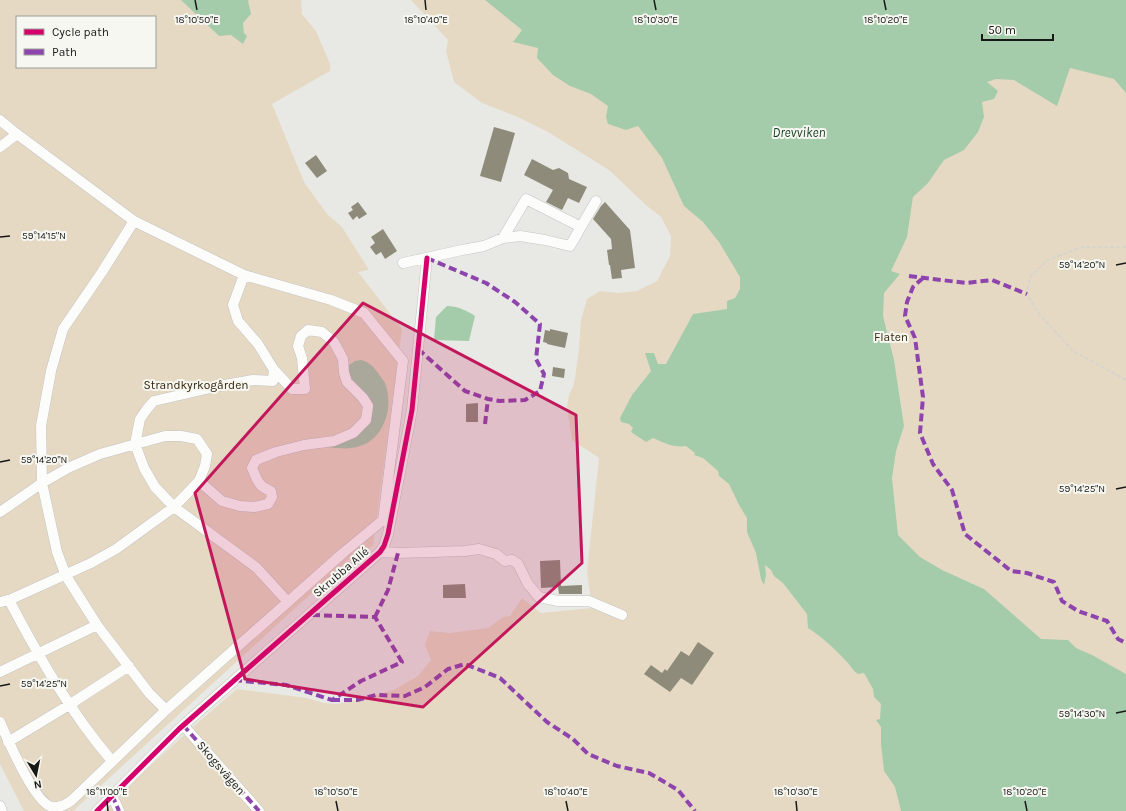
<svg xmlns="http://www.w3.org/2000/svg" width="1126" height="811" viewBox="0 0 1126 811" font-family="Karla,sans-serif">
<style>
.green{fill:#e6d9c4;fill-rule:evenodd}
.water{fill:#a4ccab}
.building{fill:#8e8b7b}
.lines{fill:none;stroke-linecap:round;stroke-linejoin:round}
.minor-casing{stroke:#c4c4c1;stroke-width:11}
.path{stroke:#d2d2d1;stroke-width:1.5;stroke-dasharray:4 2;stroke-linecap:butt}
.minor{stroke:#fcfcfb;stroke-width:10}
.quiet{stroke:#8e44ad;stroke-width:4;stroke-dasharray:8 4;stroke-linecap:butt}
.cycleway-casing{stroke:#f6f7f1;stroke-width:8}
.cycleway{stroke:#d6006c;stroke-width:5}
.marked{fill:#c2185b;fill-opacity:0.2;stroke:#c2185b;stroke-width:3;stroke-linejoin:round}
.ticks{fill:none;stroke:#181816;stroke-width:1.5}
.labels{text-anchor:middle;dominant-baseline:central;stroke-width:4;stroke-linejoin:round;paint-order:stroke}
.park-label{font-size:12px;fill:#38270c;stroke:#f6f7f1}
.street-label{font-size:12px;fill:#181816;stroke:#f6f7f1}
.water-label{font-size:13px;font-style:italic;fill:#133d1e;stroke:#f6f7f1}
.ticks-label{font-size:10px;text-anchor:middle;fill:#181816;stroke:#f6f7f1;stroke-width:4;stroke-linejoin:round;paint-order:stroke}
</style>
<rect width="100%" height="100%" fill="#e8e9e5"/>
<path class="green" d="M 0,0 L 301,0 L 302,14 L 316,31 L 330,64 L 330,71 L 272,104 L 304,182 L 327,214 L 342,227 L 369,270 L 358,272 L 402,329 L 373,546 L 347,561 L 73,811 L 24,811 L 0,764 ZM 17,17 L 155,17 L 155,67 L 17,67 Z
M 411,0 L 1126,0 L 1126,811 L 102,811 L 116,797 L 194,726 L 237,689 L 307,698 L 324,703 L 337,704 L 357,700 L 394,690 L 418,676 L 431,660 L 425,645 L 430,631 L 449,633 L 488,628 L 503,617 L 510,616 L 522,598 L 541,613 L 592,608 L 587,571 L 599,458 L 572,440 L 567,406 L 569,395 L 573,387 L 575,378 L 579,349 L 581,320 L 587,299 L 600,291 L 618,293 L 637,291 L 657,281 L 670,256 L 671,236 L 661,217 L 647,206 L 609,170 L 548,132 L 520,118 L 482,103 L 454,82 L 446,51 L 448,40 Z"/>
<path class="water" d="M 181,0 L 249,0 L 248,1 L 251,14 L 243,23 L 244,33 L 247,36 L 243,44 L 231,35 L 219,36 Z
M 485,0 L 1126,0 L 1126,93 L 1114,79 L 1070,68 L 1057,106 L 1014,80 L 996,79 L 987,82 L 998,91 L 994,99 L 982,102 L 984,117 L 978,132 L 964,150 L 944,160 L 928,183 L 913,197 L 907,237 L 891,271 L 900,274 L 884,293 L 883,316 L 894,360 L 904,426 L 896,451 L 892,478 L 898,535 L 920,557 L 942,570 L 984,589 L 1041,639 L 1068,640 L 1076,648 L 1092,655 L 1126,674 L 1126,811 L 901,811 L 895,787 L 884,771 L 881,744 L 881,727 L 876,720 L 880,719 L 881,704 L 874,697 L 873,689 L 864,673 L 858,674 C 853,671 851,666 847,662 C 835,649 822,637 808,628 L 807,614 L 783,583 L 774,576 L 771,570 L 765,565 L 766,575 L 764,585 L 761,579 L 756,553 L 747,532 L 747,518 L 739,505 L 729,484 L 719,476 L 718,471 L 703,458 L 694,455 L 695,453 L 686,446 C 674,448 664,443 653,438 L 646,442 L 631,432 L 633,428 L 629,424 L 621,422 L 620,418 L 632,395 L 651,371 L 645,353 L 654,353 L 658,364 L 666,364 L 693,314 L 727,309 L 727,301 L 735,298 L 740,289 L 740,277 L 719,242 L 703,222 L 684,206 L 662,158 L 638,126 L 626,130 L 608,124 L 606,117 L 608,106 L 591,94 L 570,86 L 553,75 L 537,58 L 538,48 L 513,42 L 522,30 Z
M 447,306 C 457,306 466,310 475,316 L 469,341 L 434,340 L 436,317 Z
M 361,360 C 369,362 373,366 378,373 C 380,376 383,380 385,383 C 394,406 385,438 360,446 C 349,450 338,448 327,447 L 370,414 L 348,380 L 348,366 L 355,361 Z"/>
<path class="building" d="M 494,127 L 515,133 L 501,182 L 480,176 Z
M 316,155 L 327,171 L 317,178 L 305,163 Z
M 532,159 L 553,170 L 559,168 L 568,173 L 569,179 L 587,187 L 579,203 L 568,198 L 562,210 L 546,202 L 553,190 L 524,175 Z
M 358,202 L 367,214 L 359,219 L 357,216 L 353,220 L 348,213 L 353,210 L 351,207 Z
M 605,202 L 630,230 L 635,268 L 621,270 L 622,278 L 612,279 L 610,265 L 609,265 L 607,250 L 612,249 L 611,239 L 593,219 L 601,206 Z
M 383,229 L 397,251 L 385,259 L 381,252 L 376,255 L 370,247 L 375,243 L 371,237 Z
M 550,329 L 568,333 L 565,348 L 547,344 L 547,343 L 543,342 L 545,330 L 550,331 Z
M 553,367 L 565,369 L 564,378 L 552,376 Z
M 478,403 L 478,422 L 466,422 L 466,404 Z
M 560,560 L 561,586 L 582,585 L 582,594 L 559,594 L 558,587 L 541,588 L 540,561 Z
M 465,584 L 466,598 L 443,598 L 443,585 Z
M 698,642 L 714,653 L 692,685 L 681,678 L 670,692 L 644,674 L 651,665 L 662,673 L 665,669 L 667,671 L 681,651 L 689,656 Z"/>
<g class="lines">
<g class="minor-casing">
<path id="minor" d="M 0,120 L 17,134 L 134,221
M 0,147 L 17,134
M 503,238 L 526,199 L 581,227
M 403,263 L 462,250 L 484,246 L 503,238 L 520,236 L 545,240 L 570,246 L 596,201
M 244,275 L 233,305 L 238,321 L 258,344 L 274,370 L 273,381 L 253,380 L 219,386 L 154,401 L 147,409 L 140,419 L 135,444 L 144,468 L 155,487 L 174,507 L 257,568 L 288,602
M 199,481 L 222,501 L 240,506 L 254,507 L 268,504 L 272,497 L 271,491 C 258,487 257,479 252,468 L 256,460 L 276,452 L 304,445 L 334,441 L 353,433 L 366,420 L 368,406 L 363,398 L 347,382 L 344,373 L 343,359 L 334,342 L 322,332 L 308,330 L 301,336 L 298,346 L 302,358 L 305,389 L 292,389 L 274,370
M 0,512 L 42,483 L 68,468 L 100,454 L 165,436 L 181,436 L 197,439 L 207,454 L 205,466 L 199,481 L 174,507 L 116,549 L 91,563 L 9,600 L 0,602
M 380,552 L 398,553 L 465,551 L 479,549 L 496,554 L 505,561 L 512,560 L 518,564 L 528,584 L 539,597 L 558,601 L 589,601 L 622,615
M 9,600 C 39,657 70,712 112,761
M 0,672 L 97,625
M 0,722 C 7,738 36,806 53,807 C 61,808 66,804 72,800 L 166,710 L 343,553 L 383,520 L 403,361 L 364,313 L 331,300 L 244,275 L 134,221 L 102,272 L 63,329 L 51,371 L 41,426 L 42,483 L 57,552 L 66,576 L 97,625 L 149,693 L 166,710
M 183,725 L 259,811
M 8,742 L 69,705 L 129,666
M 112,795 L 119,811
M 0,806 L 2,811
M 97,811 L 179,729 L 380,552 L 384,546 L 388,534 L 412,410 L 427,258"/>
</g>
<path class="path" d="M 1126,247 L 1083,247 L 1047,260 L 1030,277 L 1027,294 L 1039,314 L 1073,351 L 1126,380"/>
<use href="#minor" class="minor"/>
<path class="quiet" d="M 909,276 L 966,283 L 992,280 L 1027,294
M 923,278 L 913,287 L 907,302 L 905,316 L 915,338 L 923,397 L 920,433 L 933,464 L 952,490 L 965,534 L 1000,562 L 1011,571 L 1027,573 L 1054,582 L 1062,601 L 1078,611 L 1107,621 L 1118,639 L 1126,643
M 418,349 L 465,391 L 488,399 L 500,401 L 525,400 L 540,391 L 544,374 L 536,359 L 540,324 L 515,302 L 486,283 L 427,258
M 485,424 L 488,399
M 375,617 L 388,590 L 398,553
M 234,680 L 286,685 L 332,700 L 361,681 L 402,662 L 375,617 L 308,615
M 332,700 L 357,700 L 376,695 L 405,696 L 425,687 L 448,669 L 465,664 L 500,678 L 547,722 L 573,739 L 588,754 L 617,766 L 649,773 L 678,790 L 695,811
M 183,725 L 259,811
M 112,795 L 119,811"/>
<g class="cycleway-casing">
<path id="cycleway" d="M 97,811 L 179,729 L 380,552 L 384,546 L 388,534 L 412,410 L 427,258"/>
</g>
<use href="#cycleway" class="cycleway"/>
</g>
<path class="marked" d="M 363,303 L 576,415 L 582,563 L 423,707 L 245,679 L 195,493 Z"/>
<path class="ticks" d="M 195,0 L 197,10M 425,0 L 426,10M 654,0 L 656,10M 884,0 L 886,10M 0,237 L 10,236M 1116,265 L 1126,263M 0,462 L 10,460M 1116,489 L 1126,487M 0,686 L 10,684M 1116,713 L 1126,711M 107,801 L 108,811M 336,801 L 338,811M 566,801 L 568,811M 796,801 L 797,811M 1025,801 L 1027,811"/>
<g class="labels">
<g class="park-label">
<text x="891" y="337">Flaten</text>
<text x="196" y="385">Strandkyrkogården</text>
</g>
<g class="street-label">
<text transform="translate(341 572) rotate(-41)">Skrubba Allé</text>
<text transform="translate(221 768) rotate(49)">Skogsvägen</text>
</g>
<g class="water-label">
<text x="799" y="132">Drevviken</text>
</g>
</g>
<g class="ticks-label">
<text x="197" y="23">18°10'50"E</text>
<text x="426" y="23">18°10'40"E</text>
<text x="656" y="23">18°10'30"E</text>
<text x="886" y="23">18°10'20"E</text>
<text x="44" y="239">59°14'15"N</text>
<text x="1082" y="268">59°14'20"N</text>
<text x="44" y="463">59°14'20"N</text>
<text x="1082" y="492">59°14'25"N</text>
<text x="44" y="687">59°14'25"N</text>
<text x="1082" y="717">59°14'30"N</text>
<text x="107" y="795">18°11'00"E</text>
<text x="336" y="795">18°10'50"E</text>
<text x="566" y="795">18°10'40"E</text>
<text x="796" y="795">18°10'30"E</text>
<text x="1025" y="795">18°10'20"E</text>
</g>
<rect x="16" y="16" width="140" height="52" fill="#f6f7f1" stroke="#9d9e99"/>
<rect x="24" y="29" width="20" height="6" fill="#d6006c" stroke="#9d9e99"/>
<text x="52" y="36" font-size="12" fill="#181816">Cycle path</text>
<rect x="24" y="49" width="20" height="6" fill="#8e44ad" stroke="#9d9e99"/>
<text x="52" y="56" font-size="12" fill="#181816">Path</text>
<g transform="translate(36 775) rotate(170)" stroke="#f6f7f1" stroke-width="3" paint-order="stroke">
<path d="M0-3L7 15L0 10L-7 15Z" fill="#181816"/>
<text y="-6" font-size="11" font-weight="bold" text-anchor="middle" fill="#181816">N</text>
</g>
<path d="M982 34v6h71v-6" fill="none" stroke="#181816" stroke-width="2"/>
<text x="988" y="34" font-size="12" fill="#181816" stroke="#f6f7f1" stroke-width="3" paint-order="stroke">50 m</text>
</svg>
